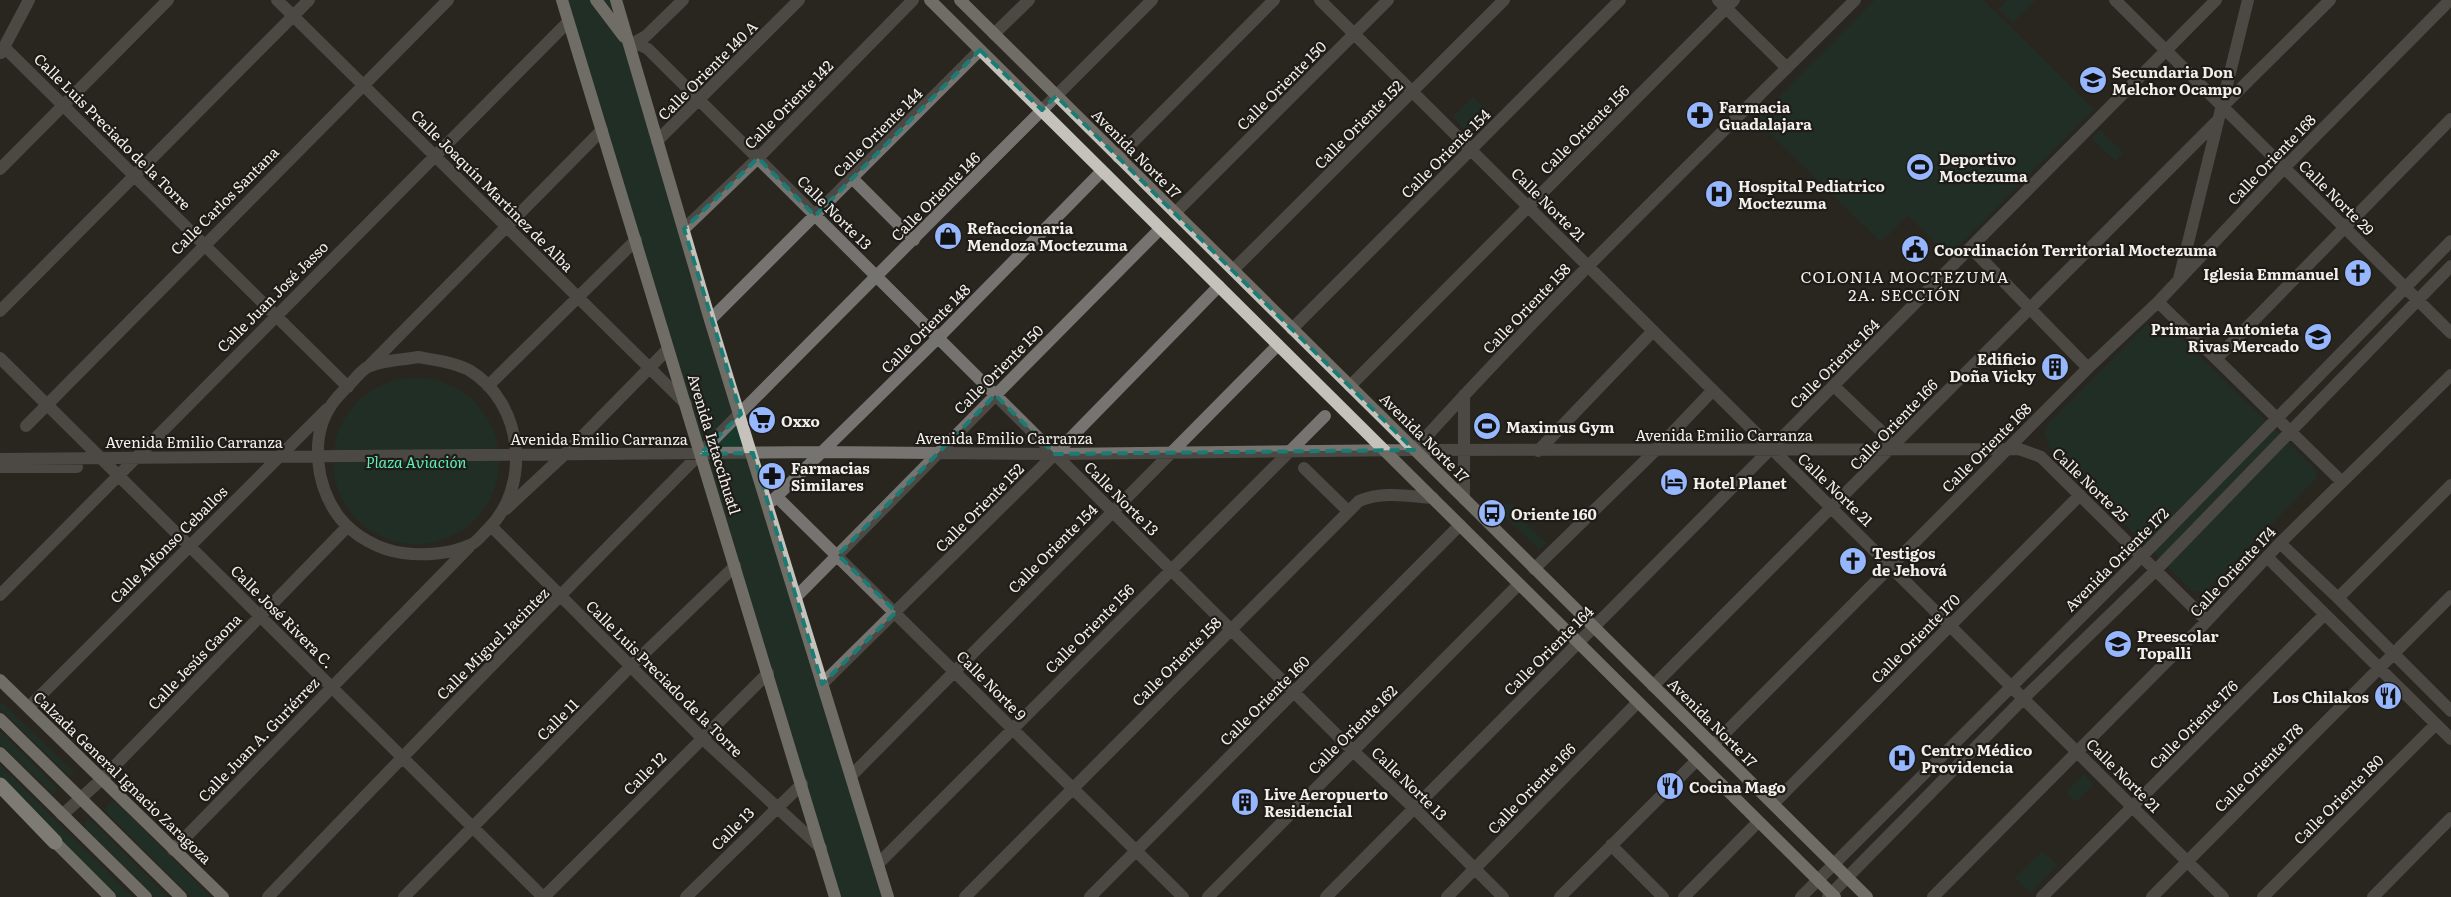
<svg xmlns="http://www.w3.org/2000/svg" width="2451" height="897" viewBox="0 0 2451 897" font-family="Literata,serif">
<style>
.green{fill:#17382a}
.lines{fill:none;stroke-linecap:round;stroke-linejoin:round}
.minor{stroke:#757470;stroke-width:12}
.major{stroke:#c5c2bb;stroke-width:12}
.highway{stroke:#e4e1d9;stroke-width:15}
.marked{fill:none;stroke:#1a7c74;stroke-width:4;stroke-dasharray:10 6;stroke-linejoin:round}
.labels{text-anchor:middle;dominant-baseline:central;stroke-width:4.5;stroke-linejoin:round;paint-order:stroke}
.street-label{font-size:15px;fill:#f2f0ed;stroke:#1f1c17}
.poi-label{font-size:15px;font-weight:bold;fill:#f2f0ed;stroke:#1f1c17;text-anchor:start}
.park-label{font-size:15px;font-style:italic;fill:#5cefb7;stroke:#1f1c17}
.neighbourhood-label{font-size:16px;letter-spacing:1px;fill:#f2f0ed;stroke:#1f1c17}
</style>
<rect width="100%" height="100%" fill="#292620"/>
<path class="green" d="M 564,0 L 610,0 L 883,897 L 839,897 Z
M 1875,0 L 1983,0 L 2094,109 L 1949,256 L 1908,215 L 1881,242 L 1756,120 Z
M 2007,0 L 2036,0 L 2013,23 L 1998,9 Z
M 1473,97 L 1491,115 L 1471,135 L 1453,117 Z
M 2100,130 L 2123,153 L 2115,161 L 2092,139 Z
M 2166,323 L 2317,471 L 2315,480 L 2204,592 L 2192,591 L 2051,451 L 2045,432 L 2048,424 L 2145,326 Z
M333 461a83 83 0 1 1 166 0a83 83 0 1 1-166 0Z
M 1493,504 L 1513,504 L 1513,511 L 1546,543 L 1539,550 Z
M 0,701 L 68,766 L 74,774 L 72,776 L 67,774 L 0,709 Z
M 0,731 L 54,785 L 57,789 L 54,795 L 0,744 Z
M 0,765 L 133,897 L 113,897 L 0,785 Z
M 2084,774 L 2094,784 L 2076,802 L 2066,793 Z
M 112,801 L 118,804 L 211,897 L 191,897 L 109,815 L 105,808 Z
M 87,820 L 92,821 L 168,897 L 155,897 L 86,828 L 84,823 Z
M 2042,851 L 2057,865 L 2030,893 L 2015,878 Z"/>
<g class="lines">
<path class="minor" d="M 277,0 L 686,404
M 1320,0 L 2223,897
M 1718,0 L 1787,68
M 2115,0 L 2451,333
M 994,34 L 1029,0
M 630,45 L 640,45 L 648,49 L 1353,751 L 1414,808 L 1503,897
M 630,45 L 646,36 L 683,0
M 4,47 L 348,387
M 1,53 L 29,0
M 2222,107 L 2330,0
M 657,141 L 799,0
M 1118,157 L 1274,0
M 0,169 L 168,0
M 853,179 L 914,240
M 1175,213 L 1388,0
M 684,229 L 758,158 L 913,0
M 1971,248 L 2088,368
M 1233,270 L 1504,0
M 2179,279 L 2248,0
M 2158,302 L 2342,482
M 0,311 L 309,0
M 710,320 L 980,50
M 1292,329 L 1620,0
M 418,357 C 435,360 453,362 469,370 C 524,403 532,487 487,530 C 482,535 476,543 470,545 C 450,554 423,556 403,553 C 379,550 354,536 339,517 C 316,486 309,437 332,404 C 337,397 344,390 350,384 C 355,379 360,372 366,368 C 380,360 403,360 418,357 Z
M 0,358 L 543,897
M 2217,358 L 2451,119
M 368,367 L 602,130
M 488,386 L 636,240
M 1350,386 L 1734,0
M 1834,386 L 1883,433 L 1891,449
M 1464,395 L 1464,499
M 26,426 L 448,0
M 1414,450 C 1555,294 1707,148 1855,0
M 1538,451 L 1653,331
M 0,459 L 824,452 L 1055,454 L 1414,450 L 2019,449 L 2041,457 L 2207,621
M 0,467 L 77,467
M 1304,468 L 1348,511
M 777,497 L 1183,897
M 772,501 L 938,338 L 1102,171
M 506,509 L 565,454 L 668,349
M 491,526 L 702,738 L 821,848
M 2280,543 L 2338,598 L 2451,711
M 2267,557 L 2451,739
M 1534,569 L 1656,450 L 1713,390
M 0,595 L 568,22
M 796,597 L 1160,229
M 2338,598 L 2451,485
M 822,684 L 1055,454 L 1219,286
M 1653,686 L 2218,120
M 29,707 L 327,409
M 1713,745 L 2088,368 L 2158,302 L 2284,168 L 2450,0
M 851,776 L 1278,345
M 1773,804 L 2080,495
M 62,815 L 101,780 L 347,527
M 1611,845 L 1663,897
M 173,850 L 470,546
M 878,864 L 1325,416
M 268,897 C 558,594 855,297 1152,0
M 404,897 L 630,667 L 735,566
M 544,897 L 768,673
M 686,897 L 802,784
M 965,897 L 1359,501 C 1383,491 1407,496 1433,498
M 1090,897 L 1460,525
M 1208,897 L 1519,584
M 1326,897 L 2216,0
M 1447,897 L 1638,702
M 1560,897 L 1697,760
M 1684,897 L 1758,822
M 1801,897 L 2141,557 L 2451,241
M 1828,897 L 2024,698 L 2155,571 L 2451,266
M 1933,897 L 2207,621 L 2280,543 L 2451,375
M 2042,897 L 2324,615
M 2152,897 L 2451,596
M 2263,897 L 2436,724
M 2373,897 L 2451,818"/>
<path class="major" d="M 562,0 L 835,897
M 596,0 L 624,37
M 616,0 L 710,320 L 888,897
M 930,0 L 1835,897
M 960,0 L 1867,897
M 0,680 L 223,897
M 0,719 L 181,897
M 0,753 L 146,897
M 48,835 L 110,897"/>
<path class="highway" d="M 0,785 L 55,842"/>
</g>
<path d="M0 0H2451V897H0ZM 980,50 L 1042,110 L 1056,96 L 1414,450 L 1055,454 L 995,395 L 838,555 L 896,612 L 822,684 L 753,453 L 700,454 L 741,414 L 684,229 L 758,158 L 815,216 Z" fill="#292620" fill-opacity=".55" fill-rule="evenodd"/>
<path class="marked" d="M 980,50 L 1042,110 L 1056,96 L 1414,450 L 1055,454 L 995,395 L 838,555 L 896,612 L 822,684 L 753,453 L 700,454 L 741,414 L 684,229 L 758,158 L 815,216 Z"/>
<defs>
<g id="school-disc" transform="scale(1.4375)"><circle r="9.5" fill="#96b6fd" stroke="#1f1c17"/><path d="M0-5L7-2L0 1L-7-2ZM-4 1L0 2.5L4 1V4Q0 6-4 4Z" fill="#111"/></g>
<g id="pharmacy-disc" transform="scale(1.4375)"><circle r="9.5" fill="#96b6fd" stroke="#1f1c17"/><path d="M-2-6h4v4h4v4h-4v4h-4v-4h-4v-4h4Z" fill="#111"/></g>
<g id="stadium-disc" transform="scale(1.4375)"><circle r="9.5" fill="#96b6fd" stroke="#1f1c17"/><path d="M0-5a6.5 5 0 1 0 0 10a6.5 5 0 1 0 0-10ZM-3.5-1.8h7v3.6h-7Z" fill="#111"/></g>
<g id="hospital-disc" transform="scale(1.4375)"><circle r="9.5" fill="#96b6fd" stroke="#1f1c17"/><path d="M-5-5h3v3.5h4V-5h3V5h-3V1.5h-4V5h-3Z" fill="#111"/></g>
<g id="shop-disc" transform="scale(1.4375)"><circle r="9.5" fill="#96b6fd" stroke="#1f1c17"/><path d="M-5-2.5h2.3a2.7 3.5 0 0 1 5.4 0H5L5.5 6h-11ZM-1.5-2.5h3a1.5 2.3 0 0 0-3 0Z" fill="#111"/></g>
<g id="civic-disc" transform="scale(1.4375)"><circle r="9.5" fill="#96b6fd" stroke="#1f1c17"/><path d="M-.6-6.5H3V-4.5H.6V-3L4-1V1h2V6H-6V1h2V-1L-.6-3ZM-1.2 2.5V6h2.4V2.5Z" fill="#111"/></g>
<g id="church-disc" transform="scale(1.4375)"><circle r="9.5" fill="#96b6fd" stroke="#1f1c17"/><path d="M-1.2-6h2.4v3.5h3.3v2.4h-3.3V6h-2.4V-.1h-3.3v-2.4h3.3Z" fill="#111"/></g>
<g id="building-disc" transform="scale(1.4375)"><circle r="9.5" fill="#96b6fd" stroke="#1f1c17"/><path d="M-4-6H4V6H1V3H-1V6H-4ZM-2.5-4.3h1.7v1.8h-1.7ZM.8-4.3h1.7v1.8H.8ZM-2.5-1h1.7V.8h-1.7ZM.8-1h1.7V.8H.8Z" fill="#111"/></g>
<g id="supermarket-disc" transform="scale(1.4375)"><circle r="9.5" fill="#96b6fd" stroke="#1f1c17"/><path d="M-6-5.5h2.5l.6 2H6L4.5 2H-2.5L-4.4-4H-6ZM-1.5 3.2a1.3 1.3 0 1 0 .1 0ZM3 3.2a1.3 1.3 0 1 0 .1 0Z" fill="#111"/></g>
<g id="hotel-disc" transform="scale(1.4375)"><circle r="9.5" fill="#96b6fd" stroke="#1f1c17"/><path d="M-6-4.5h1.5V1H6V5H4.5V3h-9V5H-6ZM-4 0a1.8 1.8 0 1 1 3.6 0ZM.5 0V-2.5h3Q6-2.5 6 0Z" fill="#111"/></g>
<g id="bus-disc" transform="scale(1.4375)"><circle r="9.5" fill="#96b6fd" stroke="#1f1c17"/><path d="M-5-6H5V4H4V6H2V4H-2V6H-4V4H-5ZM-3.5-4V0h7V-4ZM-3.5 1.2v1.5H-2V1.2ZM2 1.2v1.5H3.5V1.2Z" fill="#111"/></g>
<g id="restaurant-disc" transform="scale(1.4375)"><circle r="9.5" fill="#96b6fd" stroke="#1f1c17"/><path d="M-5-6h1v4h1v-4h1v4h1v-4h1v5L-1.5 .5V6h-2V.5L-5-1ZM5-6V6H3V1.5H1.5Q1.5-4 5-6Z" fill="#111"/></g>
</defs>
<g fill-rule="evenodd">
<use href="#school-disc" x="2093" y="80"/>
<use href="#pharmacy-disc" x="1700" y="115"/>
<use href="#stadium-disc" x="1920" y="167"/>
<use href="#hospital-disc" x="1719" y="194"/>
<use href="#shop-disc" x="948" y="236"/>
<use href="#civic-disc" x="1915" y="249"/>
<use href="#church-disc" x="2358" y="273"/>
<use href="#school-disc" x="2318" y="337"/>
<use href="#building-disc" x="2055" y="367"/>
<use href="#supermarket-disc" x="762" y="420"/>
<use href="#stadium-disc" x="1487" y="426"/>
<use href="#pharmacy-disc" x="772" y="476"/>
<use href="#hotel-disc" x="1674" y="482"/>
<use href="#bus-disc" x="1492" y="513"/>
<use href="#church-disc" x="1853" y="561"/>
<use href="#school-disc" x="2118" y="644"/>
<use href="#restaurant-disc" x="2388" y="696"/>
<use href="#hospital-disc" x="1902" y="758"/>
<use href="#restaurant-disc" x="1670" y="786"/>
<use href="#building-disc" x="1245" y="802"/>
</g>
<g class="labels">
<g class="street-label">
<text transform="translate(707 70) rotate(-45)">Calle Oriente 140 A</text>
<text transform="translate(1281 85) rotate(-45)">Calle Oriente 150</text>
<text transform="translate(788 104) rotate(-45)">Calle Oriente 142</text>
<text transform="translate(1358 124) rotate(-45)">Calle Oriente 152</text>
<text transform="translate(1584 129) rotate(-45)">Calle Oriente 156</text>
<text transform="translate(113 131) rotate(45)">Calle Luis Preciado de la Torre</text>
<text transform="translate(877 132) rotate(-45)">Calle Oriente 144</text>
<text transform="translate(1137 153) rotate(45)">Avenida Norte 17</text>
<text transform="translate(1445 153) rotate(-45)">Calle Oriente 154</text>
<text transform="translate(2271 159) rotate(-46)">Calle Oriente 168</text>
<text transform="translate(493 190) rotate(45)">Calle Joaquín Martínez de Alba</text>
<text transform="translate(935 196) rotate(-45)">Calle Oriente 146</text>
<text transform="translate(2337 197) rotate(45)">Calle Norte 29</text>
<text transform="translate(224 200) rotate(-45)">Calle Carlos Santana</text>
<text transform="translate(1549 204) rotate(45)">Calle Norte 21</text>
<text transform="translate(835 212) rotate(45)">Calle Norte 13</text>
<text transform="translate(272 296) rotate(-45)">Calle Juan José Jasso</text>
<text transform="translate(1526 308) rotate(-46)">Calle Oriente 158</text>
<text transform="translate(925 328) rotate(-45)">Calle Oriente 148</text>
<text transform="translate(1834 363) rotate(-45)">Calle Oriente 164</text>
<text transform="translate(998 369) rotate(-45)">Calle Oriente 150</text>
<text transform="translate(1893 424) rotate(-46)">Calle Oriente 166</text>
<text x="1724" y="434">Avenida Emilio Carranza</text>
<text x="1004" y="437">Avenida Emilio Carranza</text>
<text transform="translate(1425 437) rotate(45)">Avenida Norte 17</text>
<text x="599" y="438">Avenida Emilio Carranza</text>
<text x="194" y="441">Avenida Emilio Carranza</text>
<text transform="translate(715 444) rotate(73)">Avenida Iztaccíhuatl</text>
<text transform="translate(1986 447) rotate(-45)">Calle Oriente 168</text>
<text transform="translate(2091 484) rotate(44)">Calle Norte 25</text>
<text transform="translate(1836 489) rotate(44)">Calle Norte 21</text>
<text transform="translate(1122 498) rotate(45)">Calle Norte 13</text>
<text transform="translate(979 507) rotate(-45)">Calle Oriente 152</text>
<text transform="translate(168 544) rotate(-45)">Calle Alfonso Ceballos</text>
<text transform="translate(1052 548) rotate(-45)">Calle Oriente 154</text>
<text transform="translate(2116 559) rotate(-45)">Avenida Oriente 172</text>
<text transform="translate(2232 571) rotate(-47)">Calle Oriente 174</text>
<text transform="translate(283 616) rotate(45)">Calle José Rivera C.</text>
<text transform="translate(1089 628) rotate(-45)">Calle Oriente 156</text>
<text transform="translate(1915 638) rotate(-45)">Calle Oriente 170</text>
<text transform="translate(492 643) rotate(-45)">Calle Miguel Jacintez</text>
<text transform="translate(1548 650) rotate(-45)">Calle Oriente 164</text>
<text transform="translate(194 661) rotate(-46)">Calle Jesús Gaona</text>
<text transform="translate(1176 661) rotate(-45)">Calle Oriente 158</text>
<text transform="translate(665 678) rotate(45)">Calle Luis Preciado de la Torre</text>
<text transform="translate(992 685) rotate(45)">Calle Norte 9</text>
<text transform="translate(1264 700) rotate(-45)">Calle Oriente 160</text>
<text transform="translate(557 719) rotate(-45)">Calle 11</text>
<text transform="translate(1713 722) rotate(45)">Avenida Norte 17</text>
<text transform="translate(2193 724) rotate(-45)">Calle Oriente 176</text>
<text transform="translate(1352 729) rotate(-45)">Calle Oriente 162</text>
<text transform="translate(258 739) rotate(-46)">Calle Juan A. Guriérrez</text>
<text transform="translate(2258 767) rotate(-45)">Calle Oriente 178</text>
<text transform="translate(644 773) rotate(-45)">Calle 12</text>
<text transform="translate(2124 775) rotate(45)">Calle Norte 21</text>
<text transform="translate(123 777) rotate(44)">Calzada General Ignacio Zaragoza</text>
<text transform="translate(1410 783) rotate(44)">Calle Norte 13</text>
<text transform="translate(1531 788) rotate(-46)">Calle Oriente 166</text>
<text transform="translate(2338 799) rotate(-45)">Calle Oriente 180</text>
<text transform="translate(732 828) rotate(-45)">Calle 13</text>
</g>
<g class="poi-label">
<text x="2112" y="71">Secundaria Don<tspan x="2112" dy="17">Melchor Ocampo</tspan></text>
<text x="1719" y="106">Farmacia<tspan x="1719" dy="17">Guadalajara</tspan></text>
<text x="1939" y="158">Deportivo<tspan x="1939" dy="17">Moctezuma</tspan></text>
<text x="1738" y="185">Hospital Pediatrico<tspan x="1738" dy="17">Moctezuma</tspan></text>
<text x="967" y="227">Refaccionaria<tspan x="967" dy="17">Mendoza Moctezuma</tspan></text>
<text x="1934" y="249">Coordinación Territorial Moctezuma</text>
<text x="2339" y="273" text-anchor="end">Iglesia Emmanuel</text>
<text x="2299" y="328" text-anchor="end">Primaria Antonieta<tspan x="2299" dy="17">Rivas Mercado</tspan></text>
<text x="2036" y="358" text-anchor="end">Edificio<tspan x="2036" dy="17">Doña Vicky</tspan></text>
<text x="781" y="420">Oxxo</text>
<text x="1506" y="426">Maximus Gym</text>
<text x="791" y="467">Farmacias<tspan x="791" dy="17">Similares</tspan></text>
<text x="1693" y="482">Hotel Planet</text>
<text x="1511" y="513">Oriente 160</text>
<text x="1872" y="552">Testigos<tspan x="1872" dy="17">de Jehová</tspan></text>
<text x="2137" y="635">Preescolar<tspan x="2137" dy="17">Topalli</tspan></text>
<text x="2369" y="696" text-anchor="end">Los Chilakos</text>
<text x="1921" y="749">Centro Médico<tspan x="1921" dy="17">Providencia</tspan></text>
<text x="1689" y="786">Cocina Mago</text>
<text x="1264" y="793">Live Aeropuerto<tspan x="1264" dy="17">Residencial</tspan></text>
</g>
<g class="park-label">
<text x="416" y="461">Plaza Aviación</text>
</g>
<g class="neighbourhood-label">
<text x="1905" y="276">COLONIA MOCTEZUMA<tspan x="1905" dy="18">2A. SECCIÓN</tspan></text>
</g>
</g>
</svg>
